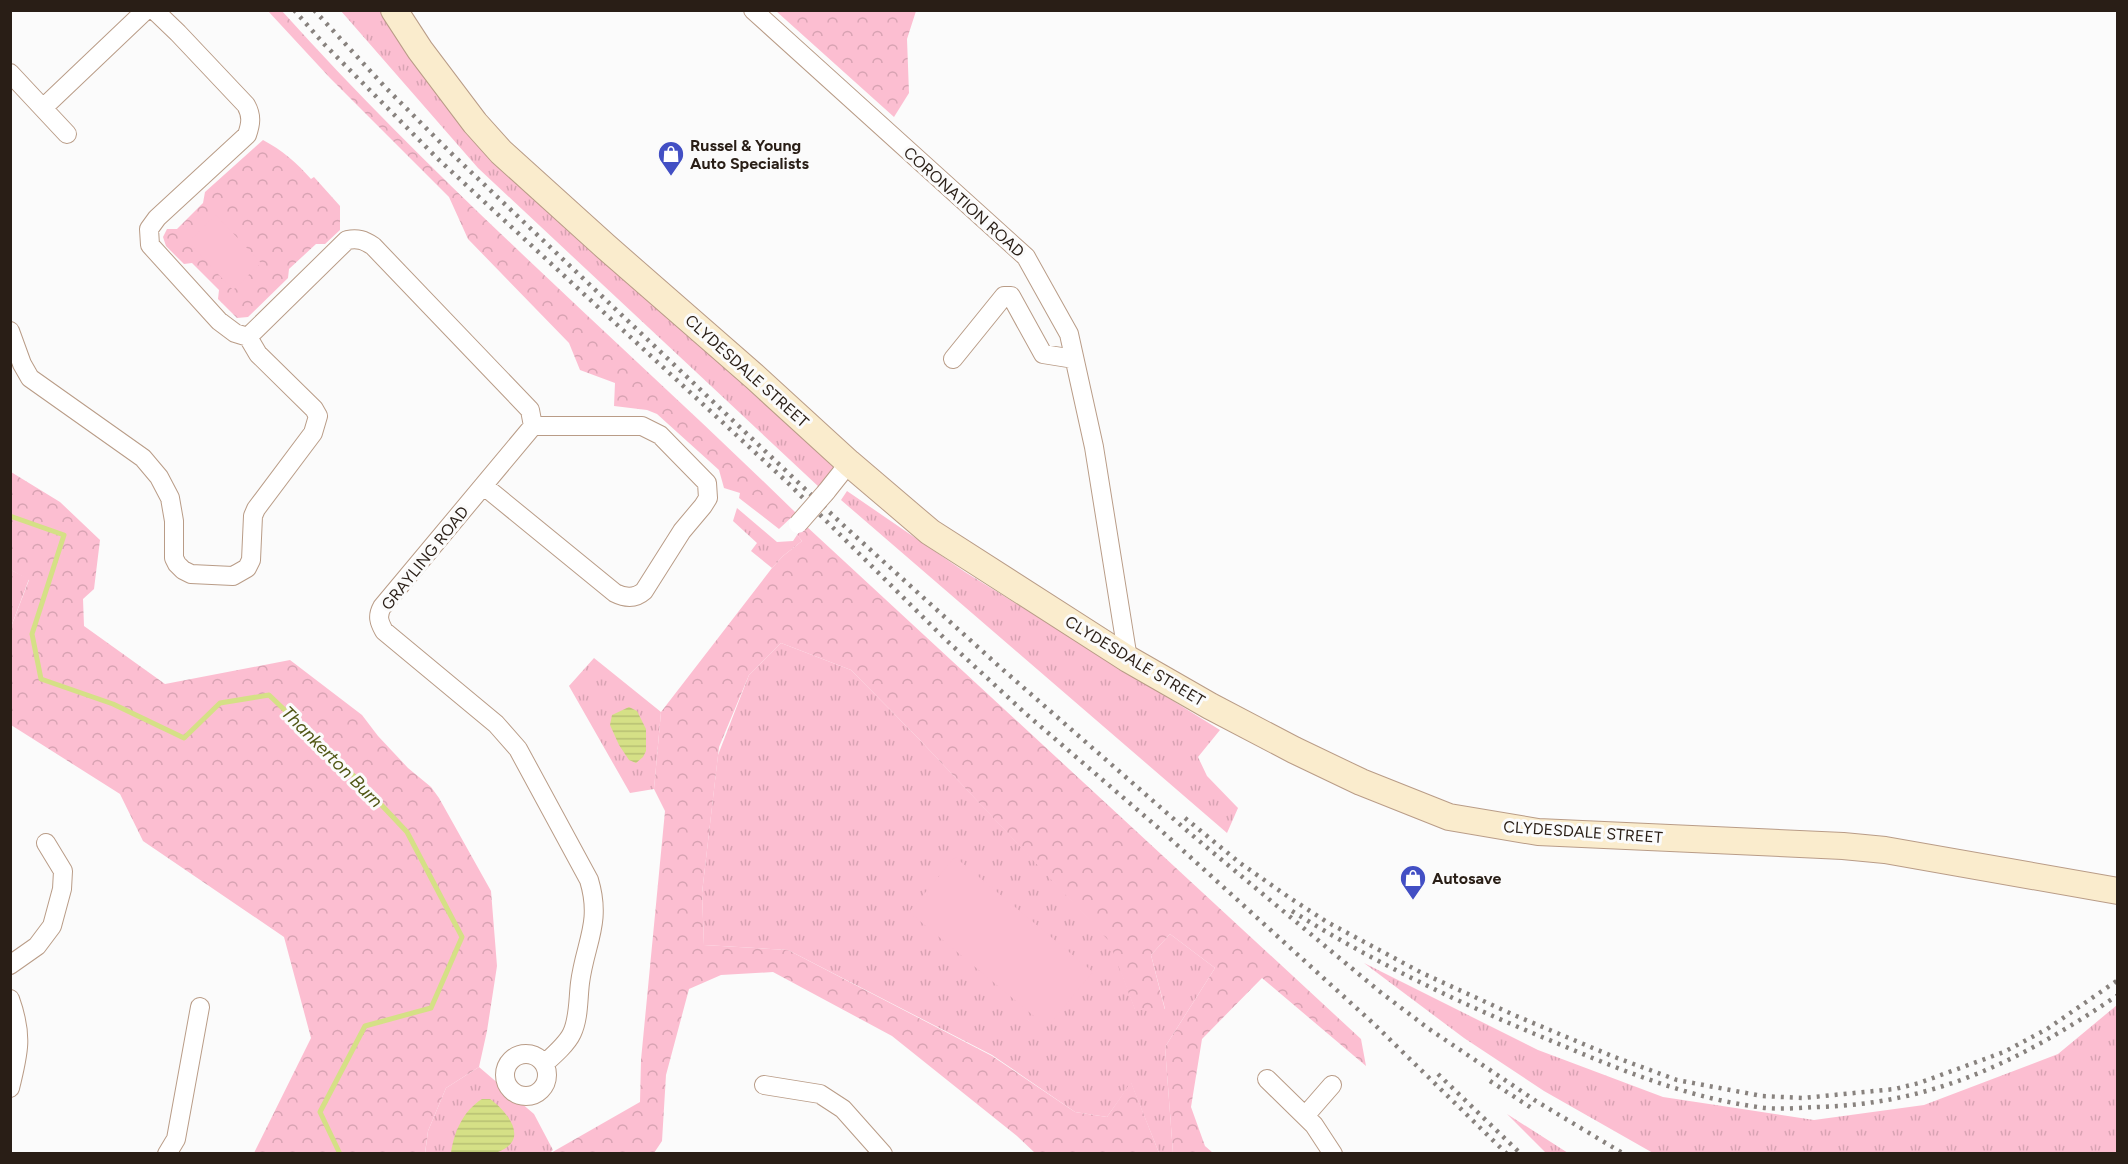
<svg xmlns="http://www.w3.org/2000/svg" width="2128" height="1164" viewBox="0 0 2128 1164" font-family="Figtree,sans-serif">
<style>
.grass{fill:url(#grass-tufts)}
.forest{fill:url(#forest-crowns)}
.pitch{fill:#fcbed1}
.water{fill:url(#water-rules)}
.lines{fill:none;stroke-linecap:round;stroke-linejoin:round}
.stream{stroke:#d5e086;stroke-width:5}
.minor-casing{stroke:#b99c87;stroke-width:20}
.secondary-casing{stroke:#b99c87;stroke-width:28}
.minor{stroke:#fff;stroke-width:18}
.secondary{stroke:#faeccd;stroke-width:26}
.rail{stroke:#88827e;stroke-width:4.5;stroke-dasharray:3 6;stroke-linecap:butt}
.minor-bridge-casing{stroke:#b99c87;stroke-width:20;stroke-linecap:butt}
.minor-bridge{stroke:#fff;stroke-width:18}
.labels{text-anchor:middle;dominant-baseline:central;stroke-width:6;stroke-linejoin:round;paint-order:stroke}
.poi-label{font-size:16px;font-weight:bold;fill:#291e16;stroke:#fbfbfb;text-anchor:start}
.street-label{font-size:16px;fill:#291e16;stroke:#fbfbfb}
.water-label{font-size:18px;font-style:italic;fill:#515715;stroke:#fbfbfb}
</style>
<defs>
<pattern id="grass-tufts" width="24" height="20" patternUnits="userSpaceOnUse" patternTransform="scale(1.5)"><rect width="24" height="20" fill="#fcbed1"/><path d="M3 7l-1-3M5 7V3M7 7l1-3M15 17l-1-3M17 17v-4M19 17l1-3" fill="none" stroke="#d8a3b3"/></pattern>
<pattern id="forest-crowns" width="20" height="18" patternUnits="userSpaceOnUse" patternTransform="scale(1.5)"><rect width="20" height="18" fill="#fcbed1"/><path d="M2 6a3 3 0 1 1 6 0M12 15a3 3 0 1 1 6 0" fill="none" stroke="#d8a3b3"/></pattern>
<pattern id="water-rules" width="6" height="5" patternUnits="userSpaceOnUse" patternTransform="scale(1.5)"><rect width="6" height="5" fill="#d5e086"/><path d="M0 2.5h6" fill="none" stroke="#b7c073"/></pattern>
</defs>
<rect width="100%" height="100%" fill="#fbfbfb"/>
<path class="grass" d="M 341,11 L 380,11 L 444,102 L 484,153 L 836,465 L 820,488 L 478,168 Z
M 847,491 L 965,572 L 1220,730 L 1198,757 L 1207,776 L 1238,808 L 1227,833 L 841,500 Z
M 737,508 L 777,542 L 793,541 L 797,535 L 802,541 L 783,556 L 772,568 L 751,551 L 757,543 L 733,521 Z
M 11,570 L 29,579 L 11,627 Z
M 781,643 L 851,670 L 918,738 L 1110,941 L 1135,1009 L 1165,1009 L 1151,955 L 1170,934 L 1215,968 L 1165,1047 L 1173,1153 L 1159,1153 L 1131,1083 L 1107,1117 L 1075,1112 L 992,1055 L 788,950 L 704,945 L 702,893 L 718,755 L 749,675 Z
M 594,658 L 661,712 L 654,789 L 630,793 L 569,686 Z
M 1364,963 L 1538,1050 L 1663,1097 L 1814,1120 L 1924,1105 L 2058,1054 L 2117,1005 L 2117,1153 L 1653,1153 L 1544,1091 L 1464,1038 Z
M 479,1067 L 534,1114 L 553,1150 L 549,1154 L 425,1154 L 428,1131 L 446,1088 Z
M 1507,1114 L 1568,1153 L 1546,1153 Z"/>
<path class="forest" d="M 268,11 L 282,11 C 442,189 624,345 796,513 L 779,529 L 739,498 L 740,493 L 724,488 L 719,470 L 657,414 L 647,410 L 614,406 L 615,383 L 580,370 L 569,343 L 468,239 L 449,197 L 330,78 Z
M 776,11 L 916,11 L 907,39 L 909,93 L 894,117 Z
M 263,140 C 282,150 297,163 311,179 L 314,177 L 340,206 L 340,230 L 325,244 L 316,244 L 289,269 L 288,278 L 248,317 L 237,318 L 218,299 L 219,290 L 192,263 L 184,264 L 166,246 L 163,237 L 167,229 L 177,229 L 203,203 L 205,192 Z
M 11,472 L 60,502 L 100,540 L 94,589 L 83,599 L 84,626 L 165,684 L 290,660 L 362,715 L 378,736 L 408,768 L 431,787 L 439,798 L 491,891 L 497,966 L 487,1031 L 479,1067 L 446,1088 L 428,1131 L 425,1153 L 254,1153 L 311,1038 L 284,937 L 143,841 L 120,794 L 11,725 L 11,627 L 29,580 L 11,570 Z
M 805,525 L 1361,1039 L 1366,1066 L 1262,978 L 1202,1039 L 1191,1107 L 1205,1146 L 1213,1153 L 1173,1153 L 1165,1047 L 1215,968 L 1170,934 L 1151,955 L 1165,1010 L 1135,1010 L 1109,941 L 918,738 L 851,670 L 781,643 L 749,675 L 719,747 L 702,893 L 704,945 L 788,950 L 992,1056 L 1075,1112 L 1107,1117 L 1131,1082 L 1159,1153 L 1035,1153 L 1017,1136 L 892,1036 L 773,972 L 721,975 L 689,989 L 666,1075 L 662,1141 L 654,1153 L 549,1154 L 640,1102 L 641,1060 L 665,811 L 654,789 L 661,712 L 772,568 L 783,556 L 802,541 L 797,535 Z"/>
<path class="pitch" d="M 216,215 L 261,263 L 233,290 L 188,242 Z
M 955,857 L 1093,972 L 1047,1027 L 909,912 Z"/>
<path class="water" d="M 629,707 L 637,711 L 646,729 L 646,751 L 643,757 L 636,763 L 629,760 L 619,745 L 610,725 L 612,715 Z
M 482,1099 L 490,1099 C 508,1112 530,1140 498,1152 C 488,1157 463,1154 451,1153 C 454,1132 463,1111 482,1099 Z"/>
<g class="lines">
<path class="stream" d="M 10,516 L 64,535 L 32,634 L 41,679 L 113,704 L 184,738 L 220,703 L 269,695 L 356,778 L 407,832 L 462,937 L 431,1008 L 365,1026 L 320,1112 L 340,1154"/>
<g class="minor-casing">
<path id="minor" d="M 753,10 L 1026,257 L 1069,334 L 1094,447 L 1128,659
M 10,73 L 67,134
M 43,108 L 146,10
M 10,331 L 22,364 L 30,378 L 143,458 L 159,477 L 170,498 L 174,521 L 174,558 L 177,564 L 183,570 L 191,574 L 233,576 L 247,568 L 251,560 L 253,516 L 256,509 L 313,433 L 318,416 L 314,409 L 258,354 L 248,337 L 235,333 L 219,321 L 150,245 L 149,229 L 157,218 L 247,135 C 251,123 252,116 246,105 L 178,33 L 154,10
M 248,337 L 347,240 C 358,238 364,240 373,246 L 530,410 L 533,426 L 382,607 C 377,616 379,622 384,631 L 496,724 L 518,749 L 589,880 C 602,923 585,943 580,983 C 578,999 579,1018 572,1033 C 567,1044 553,1056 544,1064
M 953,359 L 1004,296 L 1011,296 L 1043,354 L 1074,359
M 484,486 L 615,593 C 625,598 635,599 644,591 L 682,531 L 703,506 L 708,498 L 707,483 L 660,435 L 642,426 L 533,426
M 826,492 L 849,463
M 10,965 L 37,946 L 52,926 L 62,889 L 63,871 L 46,843
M 10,999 C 23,1035 19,1052 10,1088
M505 1075a21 21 0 1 1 42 0a21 21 0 1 1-42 0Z
M 1267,1079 L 1314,1125 L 1333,1154
M 764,1085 L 820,1094 L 843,1109 L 883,1154
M 1305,1116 L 1332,1085
M 167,1154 L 176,1139 L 200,1007"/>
</g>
<g class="secondary-casing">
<path id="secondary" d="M 394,10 L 420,50 L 475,123 L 501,152 L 605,246 L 755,377 L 849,463 L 930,532 L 1128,659 L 1210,706 L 1294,750 L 1361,782 L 1449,817 L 1538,832 L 1843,846 L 1885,850 L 2118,891"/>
</g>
<use href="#minor" class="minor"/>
<use href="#secondary" class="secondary"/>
<path class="rail" d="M 294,10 L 325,45 L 438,159 L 787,482 L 945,639 L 1025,713 L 1155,825 L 1374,1024 L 1507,1154
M 314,10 L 386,88 L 451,153 L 842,524 L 1001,668 L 1192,835 L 1379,991 L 1429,1029 L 1536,1101 L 1624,1154
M 1185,818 L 1240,863 L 1290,898 L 1327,922 L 1422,973 L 1514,1015 L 1612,1056 L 1677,1080 L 1762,1096 L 1803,1098 L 1895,1089 L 1919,1083 L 2004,1052 L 2047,1029 L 2118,980
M 1292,911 C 1373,962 1459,1003 1547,1039 C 1616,1068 1684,1097 1758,1107 C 1777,1110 1798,1108 1817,1107 C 1935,1104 2022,1060 2118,995
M 1438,1074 L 1521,1154
M 1490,1081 L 1533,1109"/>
<g class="minor-bridge-casing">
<path id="minor-bridge" d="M 798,524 L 826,492"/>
</g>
<use href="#minor-bridge" class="minor-bridge"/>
</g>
<defs>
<g id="shop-pin" transform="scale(1.35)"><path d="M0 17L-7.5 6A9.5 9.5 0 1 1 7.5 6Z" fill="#424fc4" stroke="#fbfbfb"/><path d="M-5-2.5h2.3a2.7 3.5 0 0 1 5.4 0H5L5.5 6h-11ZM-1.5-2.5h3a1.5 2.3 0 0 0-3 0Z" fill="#fff"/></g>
</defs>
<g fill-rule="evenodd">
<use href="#shop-pin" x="671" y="154"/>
<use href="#shop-pin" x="1413" y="878"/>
</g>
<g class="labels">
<g class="poi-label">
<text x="690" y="145">Russel &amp; Young<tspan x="690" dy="18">Auto Specialists</tspan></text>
<text x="1432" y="878">Autosave</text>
</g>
<g class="street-label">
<text transform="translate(964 202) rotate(42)">CORONATION ROAD</text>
<text transform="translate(747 371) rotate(42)">CLYDESDALE STREET</text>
<text transform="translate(425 558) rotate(-51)">GRAYLING ROAD</text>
<text transform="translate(1135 661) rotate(31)">CLYDESDALE STREET</text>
<text transform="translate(1583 832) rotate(4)">CLYDESDALE STREET</text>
</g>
<g class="water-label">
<text transform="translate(332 757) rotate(45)">Thankerton Burn</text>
</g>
</g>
<rect width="2128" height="1164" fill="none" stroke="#291e16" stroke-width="24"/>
</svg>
